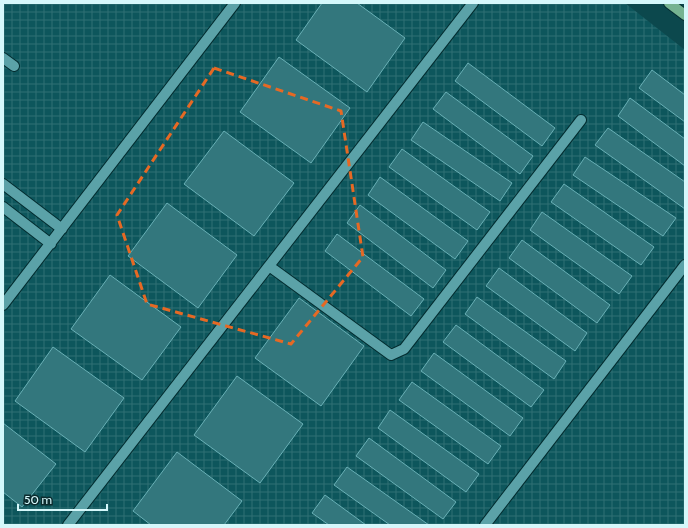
<svg xmlns="http://www.w3.org/2000/svg" width="688" height="528" viewBox="0 0 688 528" font-family="Cabin,sans-serif">
<style>
.industrial{fill:url(#industrial-grid)}
.building{fill:#33777d;stroke:#69b0b6}
.lines{fill:none;stroke-linecap:round;stroke-linejoin:round}
.minor-casing{stroke:#032c2f;stroke-width:12}
.major-casing{stroke:#032c2f;stroke-width:12}
.minor{stroke:#5ba2a8;stroke-width:10}
.major{stroke:#75b391;stroke-width:10}
.marked{fill:none;stroke:#e66924;stroke-width:3;stroke-dasharray:8 5;stroke-linejoin:round}
</style>
<defs>
<pattern id="industrial-grid" width="8" height="8" patternUnits="userSpaceOnUse"><rect width="8" height="8" fill="#0d565c"/><path d="M0 4h8M4 0v8" fill="none" stroke="#2f6f74"/></pattern>
</defs>
<rect width="100%" height="100%" fill="#0c484d"/>
<path class="industrial" d="M 3,3 L 625,3 L 685,50 L 685,525 L 3,525 Z"/>
<path class="building" d="M 322,3 L 357,3 L 405,38 L 367,92 L 296,40 Z
M 279,57 L 350,108 L 311,163 L 240,112 Z
M 468,63 L 555,128 L 542,146 L 455,81 Z
M 652,70 L 685,95 L 685,122 L 639,88 Z
M 446,92 L 533,156 L 520,174 L 433,109 Z
M 630,98 L 685,139 L 685,166 L 618,116 Z
M 423,122 L 512,183 L 500,201 L 411,140 Z
M 608,128 L 685,182 L 685,209 L 595,145 Z
M 224,131 L 294,183 L 254,236 L 184,184 Z
M 402,149 L 490,212 L 477,230 L 389,167 Z
M 585,157 L 676,218 L 663,236 L 573,175 Z
M 380,177 L 468,241 L 455,259 L 368,195 Z
M 564,184 L 654,247 L 641,265 L 551,202 Z
M 167,203 L 237,255 L 198,308 L 128,256 Z
M 360,205 L 446,270 L 433,288 L 347,223 Z
M 542,212 L 632,276 L 619,294 L 530,230 Z
M 337,234 L 424,299 L 411,316 L 325,251 Z
M 522,240 L 610,305 L 597,323 L 509,258 Z
M 499,268 L 587,333 L 575,351 L 486,286 Z
M 110,275 L 181,327 L 142,380 L 71,329 Z
M 477,297 L 566,361 L 554,379 L 465,314 Z
M 299,298 L 364,346 L 321,406 L 255,358 Z
M 456,325 L 544,390 L 531,407 L 443,342 Z
M 53,347 L 124,398 L 85,452 L 15,401 Z
M 434,353 L 523,418 L 510,436 L 421,371 Z
M 237,376 L 303,424 L 260,483 L 194,435 Z
M 412,382 L 501,446 L 488,464 L 399,400 Z
M 390,410 L 479,474 L 466,492 L 378,428 Z
M 3,423 L 56,464 L 22,507 L 3,492 Z
M 369,438 L 456,502 L 443,519 L 356,456 Z
M 177,452 L 242,501 L 224,525 L 151,525 L 133,511 Z
M 347,467 L 429,525 L 390,525 L 334,485 Z
M 325,495 L 366,525 L 329,525 L 312,513 Z"/>
<g class="lines">
<g class="minor-casing">
<path id="minor" d="M 3,58 L 14,66
M 3,184 L 62,229
M 3,207 L 51,244
M 269,266 L 391,355 L 404,349 L 581,120
M 3,305 L 235,3
M 68,525 L 473,3
M 485,525 L 685,265"/>
</g>
<g class="major-casing">
<path id="major" d="M 669,3 L 685,15"/>
</g>
<use href="#minor" class="minor"/>
<use href="#major" class="major"/>
</g>
<path class="marked" d="M 214,68 L 341,111 L 363,257 L 291,344 L 147,304 L 117,215 Z"/>
<rect width="688" height="528" fill="none" stroke="#d5f8fb" stroke-width="8"/>
<path d="M18 504v6h89v-6" fill="none" stroke="#d5f8fb" stroke-width="2"/>
<text x="24" y="504" font-size="12" fill="#d5f8fb" stroke="#0c2b2e" stroke-width="3" paint-order="stroke">50 m</text>
</svg>
